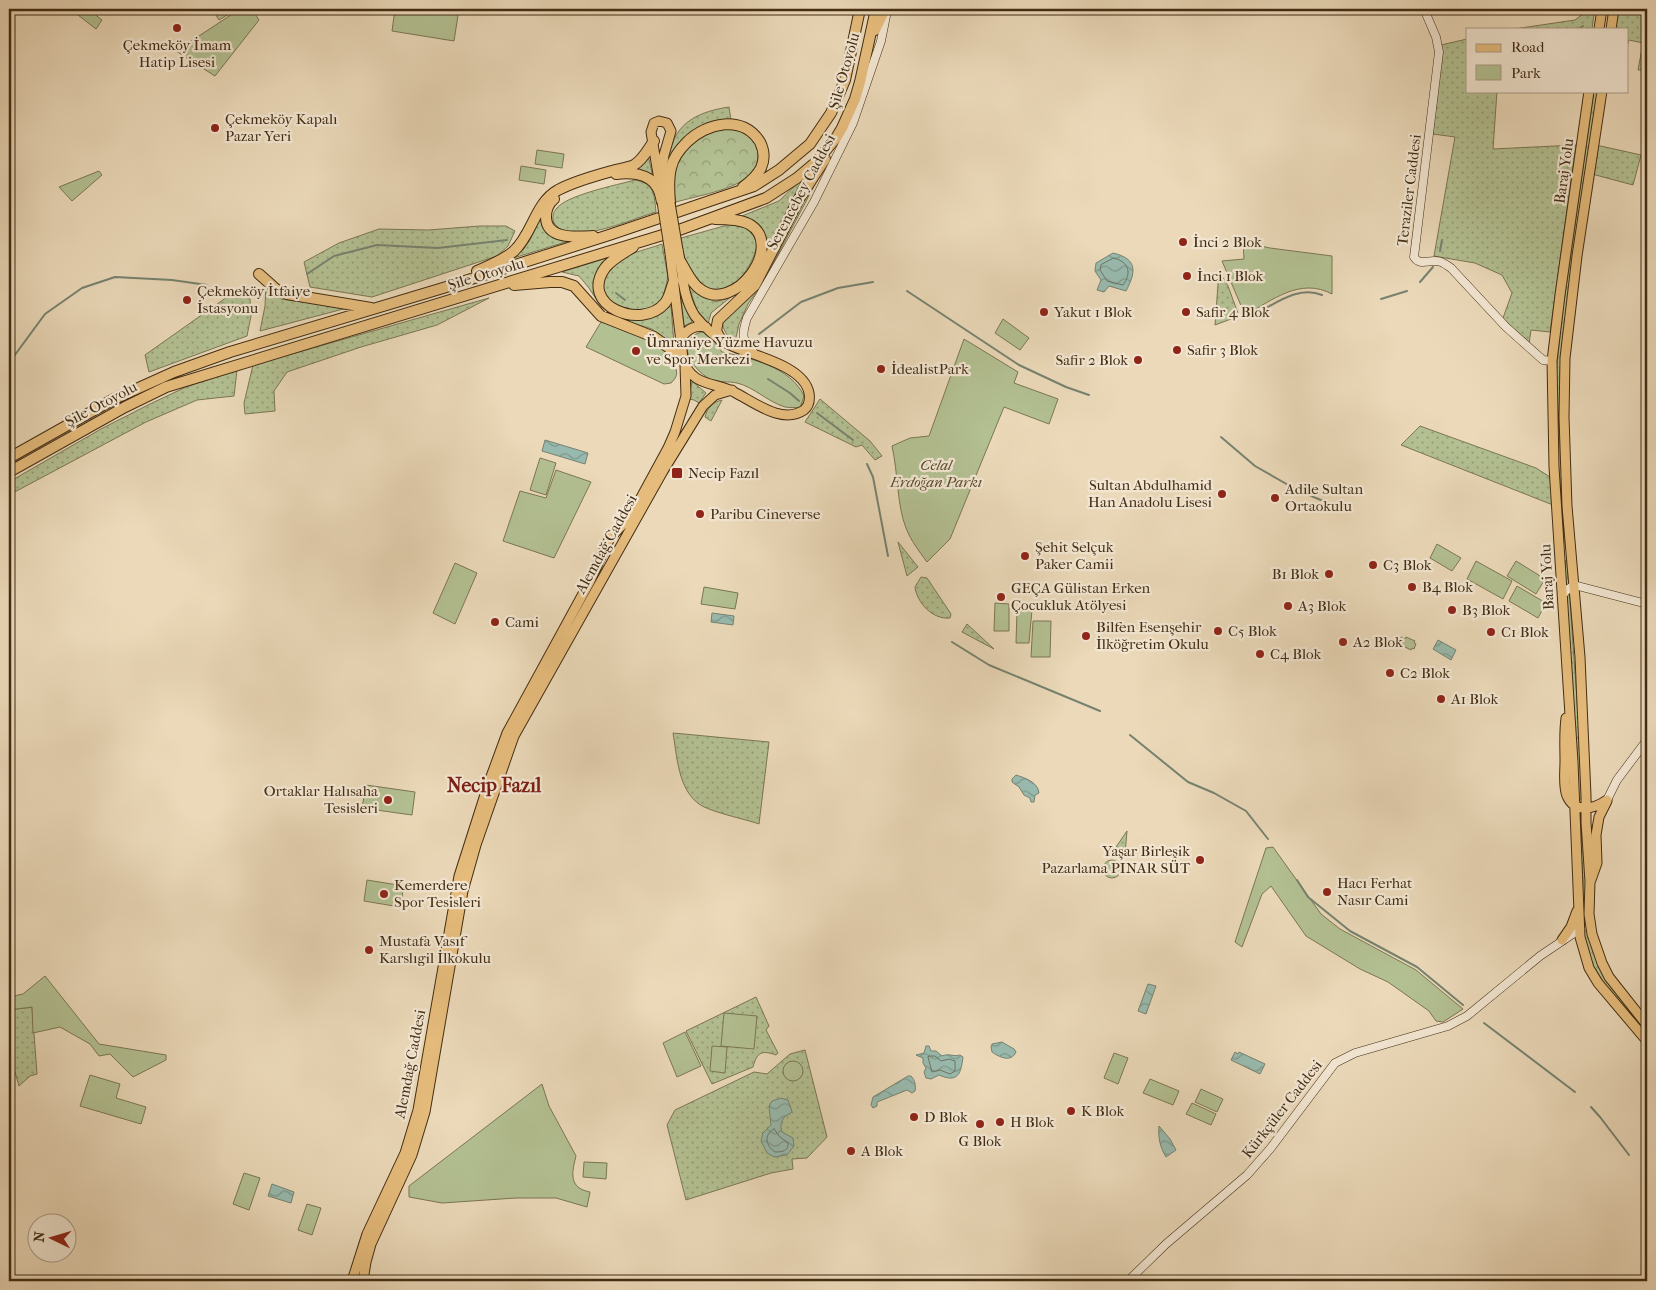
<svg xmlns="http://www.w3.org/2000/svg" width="1656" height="1290" viewBox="0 0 1656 1290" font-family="'IM FELL French Canon',serif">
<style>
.grass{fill:url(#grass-dots);stroke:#7b7653}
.forest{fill:url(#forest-crowns);stroke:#7b7653}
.green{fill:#b3c092;stroke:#7b7653}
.water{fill:url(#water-waves);stroke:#768270}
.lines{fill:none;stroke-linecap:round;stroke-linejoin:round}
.shore{stroke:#6e7461;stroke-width:1}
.stream{stroke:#768270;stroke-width:2}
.secondary-casing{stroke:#432d14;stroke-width:9}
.primary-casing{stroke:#432d14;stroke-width:11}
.highway-casing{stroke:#432d14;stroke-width:12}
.secondary{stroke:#f2e6d2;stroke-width:8}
.primary{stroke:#e6bc7c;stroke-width:9}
.highway{stroke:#e6bc7c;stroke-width:10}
.primary-bridge-casing{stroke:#432d14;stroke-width:11;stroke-linecap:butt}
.primary-bridge{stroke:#e6bc7c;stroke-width:9}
.poi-dot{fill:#8f2418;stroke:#f2e6d2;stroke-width:2}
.labels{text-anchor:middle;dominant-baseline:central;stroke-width:4.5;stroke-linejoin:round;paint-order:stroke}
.poi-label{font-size:15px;fill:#432d14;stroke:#f2e6d2;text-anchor:start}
.street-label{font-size:15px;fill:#432d14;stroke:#f2e6d2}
.park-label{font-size:15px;font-style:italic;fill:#594a2d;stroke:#f2e6d2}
.district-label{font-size:20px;font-weight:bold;fill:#7a1f14;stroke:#f2e6d2}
</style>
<defs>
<pattern id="grass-dots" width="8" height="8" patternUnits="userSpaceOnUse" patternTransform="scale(1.25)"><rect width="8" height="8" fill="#b3c092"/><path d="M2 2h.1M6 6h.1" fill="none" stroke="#939c76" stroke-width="1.8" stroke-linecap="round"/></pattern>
<pattern id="forest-crowns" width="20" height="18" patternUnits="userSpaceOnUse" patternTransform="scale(1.25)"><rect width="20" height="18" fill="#b3c092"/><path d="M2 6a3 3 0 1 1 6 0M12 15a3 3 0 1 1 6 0" fill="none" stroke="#939c76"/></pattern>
<pattern id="water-waves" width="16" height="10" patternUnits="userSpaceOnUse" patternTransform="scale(1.25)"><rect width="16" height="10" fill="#98baae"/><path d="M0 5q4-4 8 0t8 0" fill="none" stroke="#7e988c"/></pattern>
</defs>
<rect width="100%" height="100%" fill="#ebd9b9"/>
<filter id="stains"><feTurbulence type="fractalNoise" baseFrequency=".004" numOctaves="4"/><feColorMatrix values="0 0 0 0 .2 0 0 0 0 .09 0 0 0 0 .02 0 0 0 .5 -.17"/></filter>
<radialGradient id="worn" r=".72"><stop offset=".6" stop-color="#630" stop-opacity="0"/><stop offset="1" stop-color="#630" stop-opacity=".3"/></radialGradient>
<path class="grass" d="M 1618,9 L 1647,9 L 1647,70 L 1638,70 L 1643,43 L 1629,40 L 1627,46 L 1627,29 L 1615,29 Z
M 1584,13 L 1594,14 L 1592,29 L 1514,29 L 1575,20 Z
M 1467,39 L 1467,91 L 1497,91 L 1493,149 L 1576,145 L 1550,332 L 1531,330 L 1529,344 L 1503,318 L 1512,293 L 1502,275 L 1475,263 L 1434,256 L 1455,137 L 1433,134 L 1441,45 Z
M 1594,91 L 1598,91 L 1560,372 L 1560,443 L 1567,542 L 1563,542 L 1557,443 L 1556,373 L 1563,309 Z
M 729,107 L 731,120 L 705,124 L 690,134 L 667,171 C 669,129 689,113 729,107 Z
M 1596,145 L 1641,155 L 1633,185 L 1592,174 Z
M 648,155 L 653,177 L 650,174 L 636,168 Z
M 823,169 L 764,281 L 748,304 L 739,324 L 735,342 C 727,336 723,331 722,320 L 743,301 L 797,206 Z
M 803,178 L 766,252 C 763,232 763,224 742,216 L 779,201 Z
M 635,180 C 655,184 654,194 656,212 C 630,220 602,233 575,233 C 562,233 546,223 556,209 C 566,195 617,185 635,180 Z
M 542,208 C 542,235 545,232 569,241 L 507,260 Z
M 741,225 C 747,228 754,231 756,237 C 762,250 740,285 727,290 C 722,291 713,290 708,290 C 692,275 682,260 681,238 L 724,226 Z
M 480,226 L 506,226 L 515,231 L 508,246 L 497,256 L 372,297 L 310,287 L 304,262 L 339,243 L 379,229 L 428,230 Z
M 662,244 L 668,277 L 662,301 C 653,307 645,312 634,312 C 612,311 593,288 609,268 C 621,254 646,250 662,244 Z
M 607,258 C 593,273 594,283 598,302 L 589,288 L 579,276 L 562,272 Z
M 1219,271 L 1228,286 L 1239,316 L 1215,325 Z
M 266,283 L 271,292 L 281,299 L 347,308 L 260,331 L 265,306 Z
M 688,284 L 699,294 L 716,302 L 732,296 L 711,313 L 708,324 L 697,310 Z
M 680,291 L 692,322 L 684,326 Z
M 240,293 L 250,299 L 251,316 L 247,336 L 149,372 L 145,355 L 227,297 Z
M 489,298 L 437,325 L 361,347 L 287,372 L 274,391 L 275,411 L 245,414 L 244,403 L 253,365 Z
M 671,306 L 674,345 L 652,329 L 620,319 C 640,320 655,318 671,306 Z
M 237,370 L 234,396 L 197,400 L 146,422 L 9,495 L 9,482 L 101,429 L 148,405 L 186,387 Z
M 692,381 L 706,393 L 699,403 L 694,400 L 689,399 Z
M 820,399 L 870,441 L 882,456 L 875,460 L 862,445 L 856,447 L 805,422 Z
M 722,400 L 711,421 L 705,417 C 707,408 713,402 722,400 Z
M 1420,426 L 1536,468 L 1550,477 L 1553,505 L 1401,445 Z
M 898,542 L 918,567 L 907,576 Z
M 1567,560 L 1584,799 L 1578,799 L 1566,602 L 1565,561 Z
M 921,577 L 927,578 L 951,614 L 950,618 C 933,620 917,603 915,587 Z
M 967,624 L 994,649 L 962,632 Z
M 673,733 L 769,742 L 759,824 C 745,819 710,812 699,804 C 678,789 677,756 673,733 Z
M 1583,812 L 1586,880 L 1585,911 L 1582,911 L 1583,880 L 1578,813 Z
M 1127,831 L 1125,854 L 1114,850 Z
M1103 869a9 9 0 1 1 18 0a9 9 0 1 1-18 0Z
M 1587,930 L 1596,958 L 1606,978 L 1647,1030 L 1647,1035 L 1603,981 L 1591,962 L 1583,931 Z
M 756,997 L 769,1026 L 766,1030 L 778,1053 L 776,1055 C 762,1050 757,1052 753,1067 L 712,1084 L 686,1031 Z
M 32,1007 L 37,1074 L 30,1076 L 19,1086 L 9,1051 L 9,1010 Z
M 805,1050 L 827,1137 L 807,1158 L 792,1159 L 793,1169 L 771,1173 L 686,1200 L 667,1125 L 675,1110 L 754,1072 L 767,1074 L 790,1054 Z"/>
<path class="forest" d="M 715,128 C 722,128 735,127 742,130 C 759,138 764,163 749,176 C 733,190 697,196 676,202 C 675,196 672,188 672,182 C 671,153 694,141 715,128 Z"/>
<path class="green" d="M 83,9 L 88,9 L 102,20 L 96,29 L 78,15 Z
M 212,9 L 237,9 L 219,20 Z
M 240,9 L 252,9 L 259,20 L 215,76 L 176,51 Z
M 395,9 L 459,9 L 454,41 L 392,31 Z
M 537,150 L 564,154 L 562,168 L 535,164 Z
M 521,166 L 546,170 L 544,184 L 519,180 Z
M 99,171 L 102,175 L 72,201 L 59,187 Z
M 1243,242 L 1270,248 L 1332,256 L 1332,294 C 1300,277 1273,300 1245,315 L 1222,261 L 1244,259 Z
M 1003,319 L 1029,338 L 1020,350 L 995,333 Z
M 601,322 C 627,331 664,338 675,366 C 678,374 677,377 671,383 L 664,384 L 586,347 Z
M 702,332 L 708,334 L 722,352 C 750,358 791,367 804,396 L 800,408 C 795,407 789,408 785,407 C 768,402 754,387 737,383 C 728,381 719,383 710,379 C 692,370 673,339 702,332 Z
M 964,339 L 1018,372 L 1014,383 L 1058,399 L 1049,424 L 1004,407 L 950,539 L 927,562 C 919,551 911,541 906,528 C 897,506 898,472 892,446 L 910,438 L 929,436 Z
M 540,458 L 556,463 L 546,495 L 530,490 Z
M 556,470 L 591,482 L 554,558 L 503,541 L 520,491 L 546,498 Z
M 1437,544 L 1461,558 L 1452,571 L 1430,558 Z
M 1476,561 L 1512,581 L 1503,599 L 1467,579 Z
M 1516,561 L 1545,579 L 1536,594 L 1507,576 Z
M 455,563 L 477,573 L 455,624 L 433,613 Z
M 1517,586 L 1546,603 L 1538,618 L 1509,601 Z
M 704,587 L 738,593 L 735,609 L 701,604 Z
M 995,603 L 1009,604 L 1009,631 L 994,631 Z
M 1017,610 L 1032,610 L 1029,643 L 1016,643 Z
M 1033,621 L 1051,621 L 1050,657 L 1031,657 Z
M 1401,637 L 1405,639 L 1406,637 L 1415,641 L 1414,643 L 1416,644 L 1414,649 L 1412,648 L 1411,650 L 1399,644 Z
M 366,785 L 415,792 L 412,815 L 362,808 Z
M 1273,847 L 1321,914 L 1340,929 L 1416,970 L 1463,1009 L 1443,1022 L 1436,1021 L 1429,1011 L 1388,982 L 1360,969 L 1306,936 L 1271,886 L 1262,894 L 1242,947 L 1235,942 L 1266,848 Z
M 367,880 L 404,886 L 400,907 L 364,901 Z
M 45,976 L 99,1044 L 166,1055 L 166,1060 L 133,1077 L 110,1054 L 99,1056 L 90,1044 L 60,1027 L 33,1033 L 32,1007 L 9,1010 L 9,997 L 23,994 Z
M 724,1013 L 757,1016 L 754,1049 L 721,1046 Z
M 685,1032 L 701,1066 L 677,1077 L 663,1043 Z
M 712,1046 L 727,1047 L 725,1073 L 710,1071 Z
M 1114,1053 L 1128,1058 L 1118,1084 L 1104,1078 Z
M783 1071a10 10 0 1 1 20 0a10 10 0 1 1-20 0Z
M 90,1075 L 120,1084 L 116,1098 L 146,1107 L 141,1124 L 80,1106 Z
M 1150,1079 L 1179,1091 L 1173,1105 L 1143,1093 Z
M 542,1084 L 549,1106 L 576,1156 C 572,1172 568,1188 590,1192 L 587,1207 L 556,1198 L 516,1198 L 442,1203 L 409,1197 L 409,1186 Z
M 1201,1089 L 1223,1099 L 1217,1112 L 1195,1102 Z
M 1192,1103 L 1216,1114 L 1211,1125 L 1186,1114 Z
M 584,1162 L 607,1163 L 606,1179 L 583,1177 Z
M 244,1173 L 260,1178 L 249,1210 L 233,1204 Z
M 307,1204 L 321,1208 L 312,1235 L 298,1230 Z"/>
<path class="water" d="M 1113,253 C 1138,259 1136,272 1126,291 L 1109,286 L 1104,292 L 1097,290 L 1101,280 L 1095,271 L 1096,263 Z
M 545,440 L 588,453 L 585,464 L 542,451 Z
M 712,613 L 734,616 L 733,625 L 711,622 Z
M 1438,640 L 1456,650 L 1451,660 L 1433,649 Z
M 1016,775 C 1025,778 1038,782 1039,793 L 1035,795 L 1034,802 L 1031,802 L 1030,798 L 1024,795 L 1019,787 L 1012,782 L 1012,779 Z
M 1148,984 L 1156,986 L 1146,1014 L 1138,1011 Z
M 1002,1042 L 1014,1049 L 1016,1052 C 1011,1063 999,1057 992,1052 L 991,1047 L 992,1044 Z
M 926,1046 L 929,1046 L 931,1051 L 936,1051 L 942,1056 C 949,1053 953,1057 960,1055 L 963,1057 C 961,1072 959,1084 939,1075 L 931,1079 L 926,1078 L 924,1072 L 926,1068 L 923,1063 L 923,1058 L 916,1055 L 924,1053 Z
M 1235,1052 L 1238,1054 L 1239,1052 L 1265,1064 L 1260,1074 L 1231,1060 Z
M 908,1076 L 911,1076 C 915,1080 916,1086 915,1091 L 912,1093 L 907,1090 L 877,1102 L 877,1106 L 873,1108 L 871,1105 L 873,1097 Z
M 781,1098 L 788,1100 L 792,1111 L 790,1114 L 785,1116 C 781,1122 780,1125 782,1132 L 793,1138 L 794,1146 L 787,1155 L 774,1157 L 767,1153 L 761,1141 L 763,1133 L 771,1125 L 769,1106 L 772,1101 Z
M 1159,1126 L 1170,1139 L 1176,1150 L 1166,1157 C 1160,1147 1158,1138 1159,1126 Z
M 272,1184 L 294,1192 L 291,1203 L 268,1196 Z"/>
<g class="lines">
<path class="shore" d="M 1114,258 C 1129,262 1132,273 1123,285 L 1107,281 L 1100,270 L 1101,265 Z
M 930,1056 L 935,1056 L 941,1061 L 949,1059 L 955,1061 L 955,1071 L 950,1074 L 940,1070 L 932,1072 L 928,1057 Z
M 774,1129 L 779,1136 L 788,1143 C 789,1151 782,1152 775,1152 C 766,1146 763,1135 774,1129 Z"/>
<path class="stream" d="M 1578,29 L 1583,26
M 1467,54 L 1467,65
M 1440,251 L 1442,240
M 307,274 L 334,256 L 377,245 L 438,248 L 507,240
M 1420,282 L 1433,267
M 907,291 L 1019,365 L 1066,387 L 1089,395
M 616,293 L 625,300
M 1381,299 L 1407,291
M 1255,314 C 1275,304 1299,285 1322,295
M 759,334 L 801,302 L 838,288 L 873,282
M 9,363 L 45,314 L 82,288 L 115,277 L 172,280 L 207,285
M 768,379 L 790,393 L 799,401
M 817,413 L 853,440
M 1221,437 L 1255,466 L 1297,490 L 1335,506
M 867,464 L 873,477 L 888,556
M 952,642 L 989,665 L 1100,711
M 1130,735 L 1188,782 L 1214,793 L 1246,811 L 1268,839
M 1297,880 L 1308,897 L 1350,931 L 1417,967 L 1463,1005
M 1484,1023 L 1575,1092
M 1591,1107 L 1600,1117 L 1629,1155"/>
<g class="secondary-casing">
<path id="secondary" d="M 1424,9 L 1436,37 L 1439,52 L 1414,257 C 1420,267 1431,258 1441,262 C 1444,263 1448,266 1451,268 L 1506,327 L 1543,360 L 1552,361
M 753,352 C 741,341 742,333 747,318 L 814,202 L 853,123 L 881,41 L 887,11
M 1562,596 L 1568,589 L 1574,585 L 1647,604
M 1607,800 L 1617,780 L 1647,740
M 1128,1281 L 1166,1244 L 1247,1175 L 1270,1149 L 1335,1063 L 1355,1053 L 1448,1026 L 1467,1016 L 1540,956 L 1580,929"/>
</g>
<g class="primary-casing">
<path id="primary" d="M 1599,29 L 1602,9
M 1611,29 L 1614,9
M 1589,91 L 1560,295 L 1552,361 L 1554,467 L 1573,762 L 1580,937 L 1589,968 L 1598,983 L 1647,1041
M 1602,91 L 1577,256 L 1565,358 L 1564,417 L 1567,506 L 1580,657 L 1586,796 L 1586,822 L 1590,882 L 1589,914 L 1592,934 L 1602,963 L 1609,977 L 1647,1025
M 661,192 L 651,132 L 654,123 L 659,121 L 667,123 L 671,131 L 664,155 L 663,163 L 667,185
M 670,253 L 683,358 C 690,387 716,382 734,392 C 754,402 782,425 804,410 C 809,406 810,399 809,393 C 804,365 750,355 730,345 C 718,340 703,326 695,316 C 682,296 683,272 678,250
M 681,338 C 688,329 694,325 706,327
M 1566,718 C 1564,733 1565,747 1565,761 C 1565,772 1563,786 1567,796 C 1575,814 1594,809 1607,800
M 1591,880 L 1597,863 L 1596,835 L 1599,817 L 1607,801
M 1562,940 L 1571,927 L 1577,911
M 352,1281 L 367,1234 L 405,1153 L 418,1110 L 459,876 L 489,782 L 507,733 L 590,581 L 605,548 L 610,538 L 631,516 L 668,448 L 675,432 L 686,396 L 685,365
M 363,1281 L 366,1262 L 371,1244 L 412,1155 L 425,1112 L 463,891 L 476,845 L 514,736 L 663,471 L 703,406 L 715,395 L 732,390"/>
</g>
<g class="highway-casing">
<path id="highway" d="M 875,30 L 885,9
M 616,174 C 629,172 649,173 657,187 C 660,191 661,198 662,202
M 554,199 C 548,204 546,209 546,217 C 546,240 577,237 593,236
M 670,203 C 669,191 668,180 671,168 C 673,158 679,150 687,142 C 706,123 743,114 760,142 C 764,150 765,159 761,168 C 757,176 750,182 743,187
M 633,247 C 624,253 612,259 605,268 C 578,306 642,331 665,303 C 670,297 671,288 674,281
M 680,261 C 686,270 691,283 700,289 C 734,315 786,245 749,224 C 739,219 726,219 715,219
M 477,271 C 490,265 504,260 514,251 C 533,233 535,203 558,190 C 575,181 594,176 612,171 C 619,169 627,168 634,165 C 643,160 648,149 654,141
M 259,274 L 277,290 L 287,294 L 371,308
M 514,285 L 550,282 L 562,282 L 574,286 L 601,316 L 654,337 L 683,358
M 721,340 L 716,331 L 718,320 L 755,285 L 799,199 L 825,159
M 9,458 L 114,399 L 174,372 L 230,352 L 443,288 L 609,235 L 754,186 L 779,170 L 810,144 L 831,113 L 845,80 L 860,9
M 9,472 L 125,407 L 166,387 L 679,230 L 766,198 L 797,178 L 816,162 L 836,138 L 842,128 L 855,99 L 860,82 L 876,9"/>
</g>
<use href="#secondary" class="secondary"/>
<use href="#primary" class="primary"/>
<use href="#highway" class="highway"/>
<g class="primary-bridge-casing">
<path id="primary-bridge" d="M 662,202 L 670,253
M 670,203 L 678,250"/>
</g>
<use href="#primary-bridge" class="primary-bridge"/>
</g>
<g class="poi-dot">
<circle cx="177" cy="28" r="5"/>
<circle cx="215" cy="128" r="5"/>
<circle cx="1183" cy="242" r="5"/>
<circle cx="1187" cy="276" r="5"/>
<circle cx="187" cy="300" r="5"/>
<circle cx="1044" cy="312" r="5"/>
<circle cx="1186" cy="312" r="5"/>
<circle cx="1177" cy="350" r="5"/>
<circle cx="636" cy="351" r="5"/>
<circle cx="1138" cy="360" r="5"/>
<circle cx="881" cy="369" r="5"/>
<rect x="671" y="467" width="12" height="12" rx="2.5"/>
<circle cx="1222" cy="494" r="5"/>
<circle cx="1275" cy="498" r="5"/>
<circle cx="700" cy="514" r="5"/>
<circle cx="1025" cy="556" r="5"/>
<circle cx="1373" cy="565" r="5"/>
<circle cx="1329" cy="574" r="5"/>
<circle cx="1412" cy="587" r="5"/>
<circle cx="1001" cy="597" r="5"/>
<circle cx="1288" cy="606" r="5"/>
<circle cx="1452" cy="610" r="5"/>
<circle cx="495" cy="622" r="5"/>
<circle cx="1218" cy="631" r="5"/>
<circle cx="1491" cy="632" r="5"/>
<circle cx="1086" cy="636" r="5"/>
<circle cx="1343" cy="642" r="5"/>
<circle cx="1260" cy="654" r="5"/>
<circle cx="1390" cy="673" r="5"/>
<circle cx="1441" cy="699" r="5"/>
<circle cx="388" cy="800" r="5"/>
<circle cx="1200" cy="860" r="5"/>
<circle cx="1327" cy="892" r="5"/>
<circle cx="384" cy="894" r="5"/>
<circle cx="369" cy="950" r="5"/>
<circle cx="1071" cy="1111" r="5"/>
<circle cx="914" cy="1117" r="5"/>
<circle cx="1000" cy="1122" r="5"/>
<circle cx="980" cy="1124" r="5"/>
<circle cx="851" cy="1151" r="5"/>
</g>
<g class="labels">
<g class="poi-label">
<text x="177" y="45" text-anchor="middle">Çekmeköy İmam<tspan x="177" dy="17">Hatip Lisesi</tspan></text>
<text x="225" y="119">Çekmeköy Kapalı<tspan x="225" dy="17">Pazar Yeri</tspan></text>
<text x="1193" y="242">İnci 2 Blok</text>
<text x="1197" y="276">İnci 1 Blok</text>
<text x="197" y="291">Çekmeköy İtfaiye<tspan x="197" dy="17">İstasyonu</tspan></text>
<text x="1054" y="312">Yakut 1 Blok</text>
<text x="1196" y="312">Safir 4 Blok</text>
<text x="646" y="342">Ümraniye Yüzme Havuzu<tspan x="646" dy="17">ve Spor Merkezi</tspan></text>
<text x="1187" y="350">Safir 3 Blok</text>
<text x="1128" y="360" text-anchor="end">Safir 2 Blok</text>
<text x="891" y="369">İdealistPark</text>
<text x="688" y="473">Necip Fazıl</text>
<text x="1212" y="485" text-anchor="end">Sultan Abdulhamid<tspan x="1212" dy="17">Han Anadolu Lisesi</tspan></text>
<text x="1285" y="489">Adile Sultan<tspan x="1285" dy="17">Ortaokulu</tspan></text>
<text x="710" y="514">Paribu Cineverse</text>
<text x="1035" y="547">Şehit Selçuk<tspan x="1035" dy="17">Paker Camii</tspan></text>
<text x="1383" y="565">C3 Blok</text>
<text x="1319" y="574" text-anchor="end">B1 Blok</text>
<text x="1422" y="587">B4 Blok</text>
<text x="1011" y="588">GEÇA Gülistan Erken<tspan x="1011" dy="17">Çocukluk Atölyesi</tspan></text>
<text x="1298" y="606">A3 Blok</text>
<text x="1462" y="610">B3 Blok</text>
<text x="505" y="622">Cami</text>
<text x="1096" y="627">Bilfen Esenşehir<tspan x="1096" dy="17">İlköğretim Okulu</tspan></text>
<text x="1228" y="631">C5 Blok</text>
<text x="1501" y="632">C1 Blok</text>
<text x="1353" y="642">A2 Blok</text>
<text x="1270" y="654">C4 Blok</text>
<text x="1400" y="673">C2 Blok</text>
<text x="1451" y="699">A1 Blok</text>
<text x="378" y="791" text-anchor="end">Ortaklar Halısaha<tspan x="378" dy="17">Tesisleri</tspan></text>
<text x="1190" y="851" text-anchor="end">Yaşar Birleşik<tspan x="1190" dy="17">Pazarlama PINAR SÜT</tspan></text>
<text x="1337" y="883">Hacı Ferhat<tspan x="1337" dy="17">Nasır Cami</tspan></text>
<text x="394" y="885">Kemerdere<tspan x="394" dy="17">Spor Tesisleri</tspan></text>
<text x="379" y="941">Mustafa Vasıf<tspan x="379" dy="17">Karslıgil İlkokulu</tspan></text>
<text x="1081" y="1111">K Blok</text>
<text x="924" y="1117">D Blok</text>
<text x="1010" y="1122">H Blok</text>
<text x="980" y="1141" text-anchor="middle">G Blok</text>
<text x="861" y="1151">A Blok</text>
</g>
<g class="street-label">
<text transform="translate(844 71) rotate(-74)">Şile Otoyolu</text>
<text transform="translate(1564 171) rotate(-82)">Baraj Yolu</text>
<text transform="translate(1409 190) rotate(-83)">Teraziler Caddesi</text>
<text transform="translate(801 192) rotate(-62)">Serencebey Caddesi</text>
<text transform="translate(486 274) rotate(-17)">Şile Otoyolu</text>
<text transform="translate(101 404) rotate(-28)">Şile Otoyolu</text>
<text transform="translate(606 544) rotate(-61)">Alemdağ Caddesi</text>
<text transform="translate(1547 577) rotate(-93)">Baraj Yolu</text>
<text transform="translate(410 1064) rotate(-79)">Alemdağ Caddesi</text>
<text transform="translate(1282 1109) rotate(-52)">Kürkçüler Caddesi</text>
</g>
<g class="park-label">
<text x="936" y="465">Celal<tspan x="936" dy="17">Erdoğan Parkı</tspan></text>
</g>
<g class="district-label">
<text x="494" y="785">Necip Fazıl</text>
</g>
</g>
<rect width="1656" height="1290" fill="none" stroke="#ebd9b9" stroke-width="30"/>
<rect x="10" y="10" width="1636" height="1270" fill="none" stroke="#432d14" stroke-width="2.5"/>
<rect x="15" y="15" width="1626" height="1260" fill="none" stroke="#432d14"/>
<rect x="1466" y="28" width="162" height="65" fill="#f2e6d2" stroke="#ac9c86"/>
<rect x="1476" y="44" width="25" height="8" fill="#e6bc7c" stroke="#ac9c86"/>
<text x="1511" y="52" font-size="15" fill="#432d14">Road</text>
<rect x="1476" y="65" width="25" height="15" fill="#b3c092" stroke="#ac9c86"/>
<text x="1511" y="78" font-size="15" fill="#432d14">Park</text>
<g transform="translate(52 1238) rotate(275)"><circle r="24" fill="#f2e6d2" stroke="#ac9c86"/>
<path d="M0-4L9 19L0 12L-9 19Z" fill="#8f2418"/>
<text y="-8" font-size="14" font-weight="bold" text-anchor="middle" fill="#432d14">N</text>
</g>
<rect width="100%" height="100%" filter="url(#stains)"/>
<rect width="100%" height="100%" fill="url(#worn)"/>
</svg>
